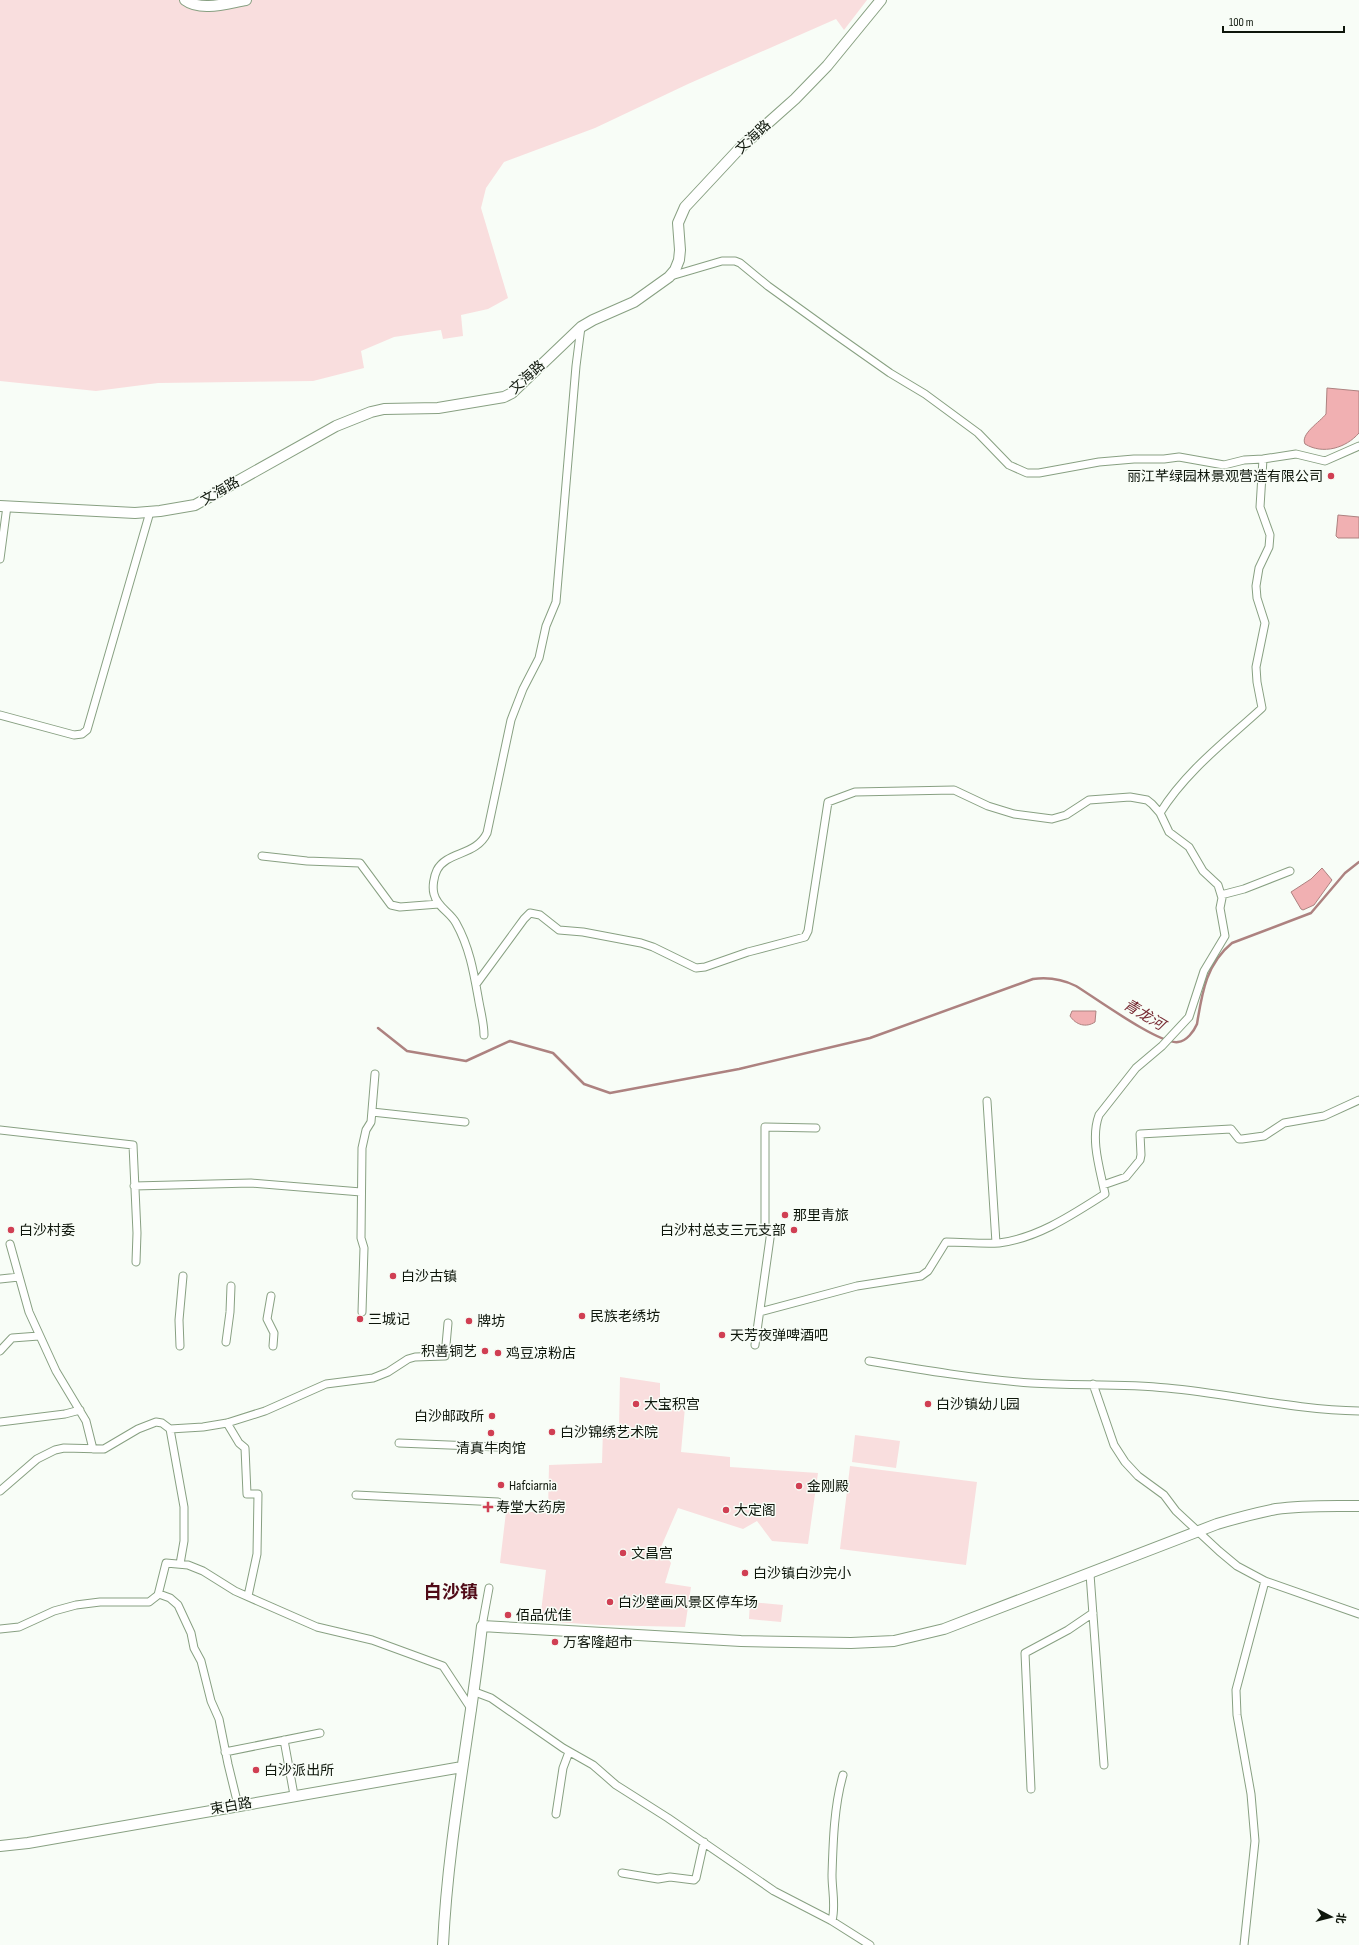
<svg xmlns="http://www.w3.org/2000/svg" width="1359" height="1945" viewBox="0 0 1359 1945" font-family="'Sofia Sans Condensed','Noto Sans SC',sans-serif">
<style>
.green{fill:#f9dede}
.water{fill:#f1b0b2;stroke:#ad8280}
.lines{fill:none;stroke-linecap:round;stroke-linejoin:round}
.stream{stroke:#ad8280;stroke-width:2.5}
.street-casing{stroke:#88a082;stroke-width:9}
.secondary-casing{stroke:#88a082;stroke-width:12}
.street{stroke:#fff;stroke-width:7}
.secondary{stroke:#fff;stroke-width:10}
.poi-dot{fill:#d03f53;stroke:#f8fdf7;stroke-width:1.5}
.labels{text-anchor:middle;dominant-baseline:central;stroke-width:3;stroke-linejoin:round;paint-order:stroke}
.street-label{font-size:14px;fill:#0e160b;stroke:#f8fdf7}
.poi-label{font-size:14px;fill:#0e160b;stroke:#f8fdf7;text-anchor:start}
.water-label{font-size:15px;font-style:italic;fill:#782c34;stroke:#f8fdf7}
.district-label{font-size:18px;font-weight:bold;fill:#500a17;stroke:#f8fdf7}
</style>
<rect width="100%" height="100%" fill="#f8fdf7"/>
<path class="green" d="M 0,0 L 867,0 L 844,30 L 836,19 L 688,84 L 595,128 L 504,162 L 486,188 L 481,208 L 508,298 L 488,309 L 461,315 L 463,336 L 443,339 L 441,330 L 394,337 L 361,351 L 364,368 L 313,381 L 158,383 L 96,391 L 0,381 Z
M 620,1377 L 660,1383 L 660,1403 L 685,1407 L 681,1452 L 730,1457 L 730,1467 L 818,1473 L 808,1544 L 772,1541 L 757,1521 L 743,1529 L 678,1508 L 661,1547 L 671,1563 L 665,1583 L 691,1587 L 685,1627 L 600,1625 L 540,1621 L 546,1570 L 500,1563 L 506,1512 L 548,1512 L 549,1465 L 602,1463 L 603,1429 L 619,1429 Z
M 855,1435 L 900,1441 L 896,1468 L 852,1462 Z
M 850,1466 L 977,1482 L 966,1565 L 840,1549 Z
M 750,1602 L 783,1605 L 781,1622 L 749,1619 Z"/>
<path class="water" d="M 1327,388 L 1359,391 L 1359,433 C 1346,448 1323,455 1305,444 C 1300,434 1320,422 1326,414 Z
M 1338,515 L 1359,517 L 1359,538 L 1338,538 L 1336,536 Z
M 1322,868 L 1332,880 L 1314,905 L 1303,910 L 1301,909 L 1291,892 L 1311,879 Z
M 1072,1011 L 1096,1011 L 1095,1022 C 1086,1028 1076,1025 1070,1016 Z"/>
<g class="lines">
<path class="stream" d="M 378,1028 L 407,1051 L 466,1061 L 510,1041 L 553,1053 L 584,1084 L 610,1093 L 739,1069 L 870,1038 L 1033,979 C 1048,977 1062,979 1076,986 C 1094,997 1160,1045 1178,1042 C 1187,1041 1194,1031 1197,1024 C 1202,993 1206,964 1232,943 L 1311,913 L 1345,873 L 1359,862"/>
<g class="street-casing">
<path id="street" d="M 671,276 L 722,261 L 735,261 L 740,263 L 768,286 L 836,335 L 890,373 L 925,394 L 978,433 L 1009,465 L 1027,473 L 1039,473 L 1099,462 L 1134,459 L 1164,459 L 1179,457 L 1224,465 L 1244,460 L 1263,459 L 1296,454 L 1325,461 L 1359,446
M 0,559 L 7,506
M 0,715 L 74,735 L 82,734 L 87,730 L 150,512
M 1160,813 C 1186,771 1226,741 1262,708 L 1257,682 L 1256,667 L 1265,623 L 1257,598 L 1256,586 L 1259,568 L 1269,547 L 1270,535 L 1260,507 L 1263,459
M 262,856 L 307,861 L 360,863 L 391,905 L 400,907 L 439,904
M 1221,895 L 1244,889 L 1290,871
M 477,983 L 524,919 L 530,913 L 540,915 L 559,930 L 583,932 L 641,943 L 653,947 L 696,968 L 705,967 L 748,952 L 805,937 L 808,931 L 828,802 L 855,792 L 954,790 L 988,806 L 1014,814 L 1052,819 L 1066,815 L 1089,800 L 1130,797 L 1147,800 L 1152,804 L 1160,813 L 1169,832 L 1189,847 L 1203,871 L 1218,885 L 1222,898 L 1220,908 L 1225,936 L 1204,971 L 1189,1017 L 1162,1046 L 1136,1068 L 1099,1115 C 1090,1139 1100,1169 1105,1194 C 1072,1215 1038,1238 999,1243 C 981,1244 963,1242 946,1242 L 928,1271 L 921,1276 L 857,1286 L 760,1312
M 484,1035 C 484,1024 481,1013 479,1002 C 474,974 470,948 456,923 C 450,912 437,907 434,894 C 432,887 434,876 437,870 C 447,851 476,856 487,833 L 511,720 L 523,689 L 539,658 L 546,626 L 556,602 L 576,366 L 581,327
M 987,1101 L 996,1243
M 372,1112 L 465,1122
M 0,1130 L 133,1145 L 137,1233 L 136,1262
M 1103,1185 L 1126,1177 L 1140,1160 L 1141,1155 L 1140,1134 L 1231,1129 L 1239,1139 L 1242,1139 L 1264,1136 L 1284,1123 L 1324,1116 L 1359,1100
M 134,1186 L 251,1183 L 361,1192
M 10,1244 L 29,1312 L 56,1371 L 86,1421 L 93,1449
M 0,1279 L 19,1277
M 271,1296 L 267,1319 L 274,1333 L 273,1346
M 362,1312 L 364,1248 L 361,1238 L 362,1148 L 366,1130 L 371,1122 L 375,1074
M 226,1342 L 230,1312 L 231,1286
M 755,1345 L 771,1231 L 765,1231 L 765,1127 L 816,1128
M 180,1346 L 179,1320 L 183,1276
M 0,1351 L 12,1338 L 39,1336
M 869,1361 C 923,1370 977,1379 1031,1383 C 1076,1386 1122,1383 1167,1388 C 1232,1394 1294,1410 1359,1411
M 1093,1384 L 1114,1445 L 1125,1462 L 1138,1476 L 1164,1495 L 1176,1511 L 1219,1551 L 1237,1566 L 1265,1581 L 1359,1614
M 0,1422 L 65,1414 L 80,1410
M 227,1423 L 239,1443 L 245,1448 L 247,1494 L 258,1494 L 257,1554 L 248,1596
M 170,1429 L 184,1507 L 184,1541 L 180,1564
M 399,1443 L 498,1447
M 0,1491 L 37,1459 L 55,1450 L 64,1448 L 104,1449 L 138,1429 L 156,1422 L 162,1423 L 170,1429 L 203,1427 L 227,1423 L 265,1411 L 326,1384 L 373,1378 L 388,1372 L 408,1359 L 415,1357 L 445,1356 L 448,1323
M 356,1495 L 498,1502
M 1090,1574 L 1104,1765
M 159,1594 L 170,1598 L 178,1605 L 191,1633 L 194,1648 L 201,1661 L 211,1701 L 219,1719 L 228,1764 L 238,1805
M 482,1626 L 489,1588
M 0,1629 L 19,1627 L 54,1611 L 76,1605 L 100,1602 L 149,1602 L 158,1595 L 166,1563 L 188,1565 L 203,1571 L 235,1591 L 317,1627 L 372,1640 L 443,1666 L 472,1710
M 475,1692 L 491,1698 L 563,1748 L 593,1765 L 616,1785 L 668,1818 L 774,1891 L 832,1921 L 870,1945
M 284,1740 L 294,1795
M 225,1752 L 320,1733
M 1031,1789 L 1025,1653 L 1068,1630 L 1093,1613
M 556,1814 L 563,1768 L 569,1752
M 622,1873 L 658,1879 L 670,1877 L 694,1880 L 696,1878 L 704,1842
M 832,1921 C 836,1905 832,1891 832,1875 C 833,1843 834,1806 843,1775
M 1244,1945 L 1255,1841 L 1251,1794 L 1237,1715 L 1236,1690 L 1265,1581"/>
</g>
<g class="secondary-casing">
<path id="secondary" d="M 185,0 C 201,12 228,3 246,0
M 0,506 L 135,513 L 160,511 L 195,505 L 336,426 L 371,412 L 384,409 L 438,408 L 504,397 L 512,393 L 581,327 L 593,320 L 634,302 L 669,277 L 675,270 L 679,260 L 680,250 L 678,223 L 685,207 L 740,148 L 795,99 L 827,66 L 881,0
M 0,1846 L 28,1843 L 462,1767
M 443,1945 C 448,1838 470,1733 482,1626 L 741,1641 L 851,1643 L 894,1641 L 944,1629 L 1217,1524 C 1237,1518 1256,1513 1276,1509 C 1303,1505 1332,1506 1359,1506"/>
</g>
<use href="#street" class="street"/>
<use href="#secondary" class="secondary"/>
</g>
<g class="poi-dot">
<circle cx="1331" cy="476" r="4"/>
<circle cx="785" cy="1215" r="4"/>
<circle cx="11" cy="1230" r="4"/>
<circle cx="794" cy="1230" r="4"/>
<circle cx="393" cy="1276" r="4"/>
<circle cx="582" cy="1316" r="4"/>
<circle cx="360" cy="1319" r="4"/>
<circle cx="469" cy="1321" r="4"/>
<circle cx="722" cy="1335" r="4"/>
<circle cx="485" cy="1351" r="4"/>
<circle cx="498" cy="1353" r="4"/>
<circle cx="636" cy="1404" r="4"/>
<circle cx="928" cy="1404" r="4"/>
<circle cx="492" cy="1416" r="4"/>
<circle cx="552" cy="1432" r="4"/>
<circle cx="491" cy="1433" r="4"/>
<circle cx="501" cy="1485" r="4"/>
<circle cx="799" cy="1486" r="4"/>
<path d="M486 1501h4v4h4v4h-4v4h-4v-4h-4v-4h4z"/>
<circle cx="726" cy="1510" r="4"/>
<circle cx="623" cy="1553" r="4"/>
<circle cx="745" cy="1573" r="4"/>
<circle cx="610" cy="1602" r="4"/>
<circle cx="508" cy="1615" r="4"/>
<circle cx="555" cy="1642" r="4"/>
<circle cx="256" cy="1770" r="4"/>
</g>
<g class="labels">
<g class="street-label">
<text transform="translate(753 137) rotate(-43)">文海路</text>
<text transform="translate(527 377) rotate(-42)">文海路</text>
<text transform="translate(220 491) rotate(-30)">文海路</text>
<text transform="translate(231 1806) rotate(-10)">束白路</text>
</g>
<g class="poi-label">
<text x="1323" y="476" text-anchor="end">丽江芊绿园林景观营造有限公司</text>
<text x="793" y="1215">那里青旅</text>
<text x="19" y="1230">白沙村委</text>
<text x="786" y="1230" text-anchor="end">白沙村总支三元支部</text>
<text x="401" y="1276">白沙古镇</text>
<text x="590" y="1316">民族老绣坊</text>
<text x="368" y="1319">三城记</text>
<text x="477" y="1321">牌坊</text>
<text x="730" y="1335">天芳夜弹啤酒吧</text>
<text x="477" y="1351" text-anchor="end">积善铜艺</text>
<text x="506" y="1353">鸡豆凉粉店</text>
<text x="644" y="1404">大宝积宫</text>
<text x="936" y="1404">白沙镇幼儿园</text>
<text x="484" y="1416" text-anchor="end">白沙邮政所</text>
<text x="560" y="1432">白沙锦绣艺术院</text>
<text x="491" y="1448" text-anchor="middle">清真牛肉馆</text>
<text x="509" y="1485">Hafciarnia</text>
<text x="807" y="1486">金刚殿</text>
<text x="496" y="1507">寿堂大药房</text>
<text x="734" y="1510">大定阁</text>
<text x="631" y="1553">文昌宫</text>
<text x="753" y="1573">白沙镇白沙完小</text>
<text x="618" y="1602">白沙壁画风景区停车场</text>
<text x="516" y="1615">佰品优佳</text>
<text x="563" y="1642">万客隆超市</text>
<text x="264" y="1770">白沙派出所</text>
</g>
<g class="water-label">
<text transform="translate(1144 1015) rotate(31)">青龙河</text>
</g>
<g class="district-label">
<text x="451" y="1592">白沙镇</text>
</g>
</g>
<g transform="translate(1331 1917) rotate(97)" stroke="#f8fdf7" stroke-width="3" paint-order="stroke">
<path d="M0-3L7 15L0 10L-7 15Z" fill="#0e160b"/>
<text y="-6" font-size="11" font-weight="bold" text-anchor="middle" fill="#0e160b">北</text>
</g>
<path d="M1223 26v6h121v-6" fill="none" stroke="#0e160b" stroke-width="2"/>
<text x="1229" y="26" font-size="12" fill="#0e160b" stroke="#f8fdf7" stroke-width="3" paint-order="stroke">100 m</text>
</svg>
